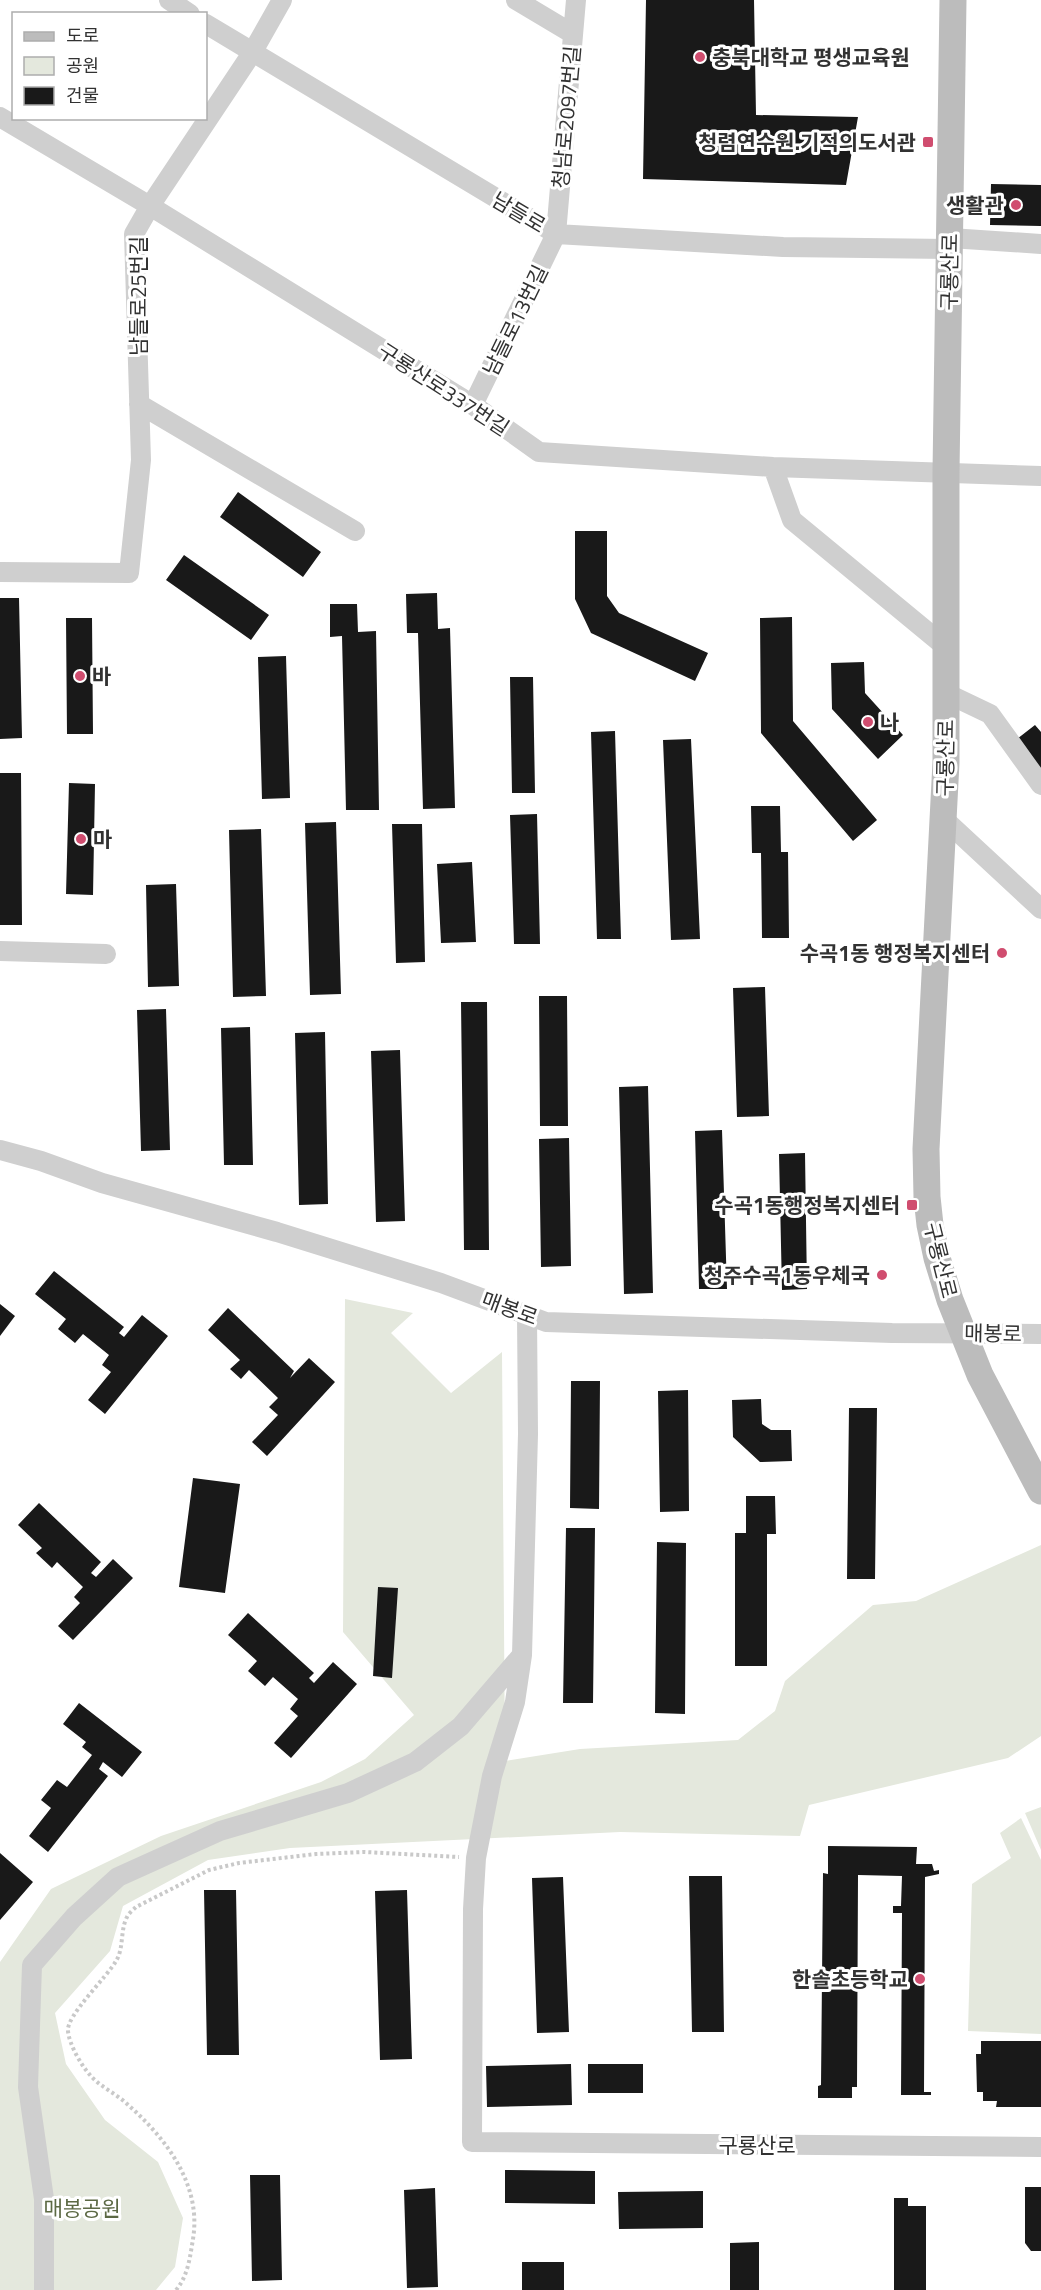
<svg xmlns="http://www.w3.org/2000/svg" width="1041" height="2290" viewBox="0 0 1041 2290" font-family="'Titillium Web','Noto Sans KR',sans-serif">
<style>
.green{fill:#e4e8dd}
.building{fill:#191919}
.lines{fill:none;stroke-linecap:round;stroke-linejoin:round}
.path{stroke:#c9c9c9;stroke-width:4;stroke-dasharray:3 3;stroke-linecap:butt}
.street{stroke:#cfcfcf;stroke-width:20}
.secondary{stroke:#bcbcbc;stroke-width:27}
.poi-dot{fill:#d04d6f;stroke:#fff;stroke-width:2}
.labels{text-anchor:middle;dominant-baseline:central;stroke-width:6;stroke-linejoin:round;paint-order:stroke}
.poi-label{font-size:21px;font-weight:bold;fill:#323232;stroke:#fff;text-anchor:end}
.street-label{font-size:21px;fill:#323232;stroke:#fff}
.park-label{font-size:21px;fill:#5c6944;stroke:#fff}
</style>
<rect width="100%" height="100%" fill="#fff"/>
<path class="green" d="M 345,1299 L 413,1313 L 391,1333 L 451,1393 L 502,1352 L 505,1761 L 580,1749 L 738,1740 L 775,1711 L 785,1681 L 873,1605 L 916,1601 L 1041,1545 L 1041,1736 L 1008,1758 L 809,1805 L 800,1836 L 620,1832 L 290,1848 L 208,1860 L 123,1906 L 110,1951 L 55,2013 L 66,2064 L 105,2120 L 158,2162 L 183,2218 L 175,2267 L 156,2290 L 0,2290 L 0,1962 L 51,1889 L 161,1836 L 321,1782 L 365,1759 L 414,1715 L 343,1632 Z
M 1041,1807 L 1041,1850 L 1025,1813 Z
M 1021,1818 L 1041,1860 L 1041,2034 L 968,2031 L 972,1884 L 1011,1858 L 1000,1833 Z"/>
<path class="building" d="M 646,0 L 754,0 L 756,115 L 858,117 L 846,185 L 643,179 Z
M 991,184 L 1041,185 L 1041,226 L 990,225 Z
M 238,492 L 321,552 L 303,577 L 220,517 Z
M 575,531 L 607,531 L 607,596 L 619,613 L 708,653 L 695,681 L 591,633 L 575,599 Z
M 184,555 L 269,615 L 251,640 L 166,580 Z
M 437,593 L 438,629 L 450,628 L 455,808 L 423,809 L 418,633 L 407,633 L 406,594 Z
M 0,598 L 19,598 L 22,738 L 0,739 Z
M 330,604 L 357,604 L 358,632 L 376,631 L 379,810 L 346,810 L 342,636 L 330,637 Z
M 792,617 L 793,721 L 877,820 L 853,841 L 761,733 L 760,618 Z
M 66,618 L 92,618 L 93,734 L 67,734 Z
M 286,656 L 290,798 L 262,799 L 258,657 Z
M 864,662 L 865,693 L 903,735 L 878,759 L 832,709 L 831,663 Z
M 510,677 L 533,677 L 535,793 L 512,793 Z
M 1035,725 L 1041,732 L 1041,778 L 1013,742 Z
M 615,731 L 621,939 L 597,939 L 591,732 Z
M 691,739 L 700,939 L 671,940 L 663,740 Z
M 0,773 L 21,773 L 22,925 L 0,925 Z
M 69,783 L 95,784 L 93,895 L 66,894 Z
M 751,806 L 780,806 L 781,852 L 788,852 L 789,938 L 762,938 L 761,853 L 752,853 Z
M 537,814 L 540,944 L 514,944 L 510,815 Z
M 336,822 L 341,994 L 310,995 L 305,823 Z
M 392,824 L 422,824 L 425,962 L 396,963 Z
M 261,829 L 266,996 L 233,997 L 229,830 Z
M 472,862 L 476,942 L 441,943 L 437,864 Z
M 176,884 L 179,986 L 148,987 L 146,885 Z
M 765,987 L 769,1116 L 737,1117 L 733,988 Z
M 539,996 L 567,996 L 568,1126 L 540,1126 Z
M 461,1002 L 487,1002 L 489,1250 L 464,1250 Z
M 166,1009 L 170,1150 L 141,1151 L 137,1010 Z
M 250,1027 L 253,1165 L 224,1165 L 221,1028 Z
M 325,1032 L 328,1204 L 299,1205 L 295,1033 Z
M 400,1050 L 405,1221 L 376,1222 L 371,1051 Z
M 648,1086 L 653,1293 L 624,1294 L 619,1087 Z
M 722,1130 L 727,1289 L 699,1289 L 695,1131 Z
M 569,1138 L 571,1266 L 541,1267 L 539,1139 Z
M 805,1153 L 807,1289 L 782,1290 L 779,1154 Z
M 54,1271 L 124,1327 L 119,1333 L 124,1337 L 142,1315 L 168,1336 L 105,1414 L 88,1400 L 111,1372 L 102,1365 L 109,1355 L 83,1334 L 75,1343 L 58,1329 L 66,1319 L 35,1294 Z
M 0,1304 L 15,1316 L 0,1336 Z
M 228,1308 L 294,1371 L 290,1378 L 309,1358 L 335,1382 L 267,1456 L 252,1442 L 278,1415 L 269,1407 L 278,1398 L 249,1370 L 241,1379 L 230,1369 L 240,1360 L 208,1330 Z
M 571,1381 L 600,1381 L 599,1509 L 570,1508 Z
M 688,1390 L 689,1511 L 660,1512 L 658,1391 Z
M 761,1399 L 762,1424 L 771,1430 L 791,1430 L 792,1461 L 760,1462 L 733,1437 L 732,1400 Z
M 849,1408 L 877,1408 L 875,1579 L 847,1579 Z
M 193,1478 L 240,1484 L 225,1593 L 179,1587 Z
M 746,1496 L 775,1496 L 776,1534 L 767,1534 L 767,1666 L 735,1666 L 735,1533 L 746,1533 Z
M 39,1503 L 101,1562 L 91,1573 L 96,1577 L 113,1559 L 133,1578 L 73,1640 L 58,1626 L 80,1603 L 74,1597 L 83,1587 L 57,1562 L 52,1568 L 36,1553 L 42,1548 L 18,1525 Z
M 566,1528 L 595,1528 L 593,1703 L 563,1703 Z
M 657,1542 L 686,1543 L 685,1714 L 655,1713 Z
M 378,1587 L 398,1588 L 392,1678 L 373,1676 Z
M 248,1613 L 314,1673 L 309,1678 L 314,1683 L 333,1662 L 357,1684 L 291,1758 L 274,1743 L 298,1716 L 290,1709 L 298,1699 L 273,1677 L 265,1686 L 248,1671 L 257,1661 L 228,1635 Z
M 79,1703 L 142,1752 L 122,1777 L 103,1762 L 99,1769 L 108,1776 L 48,1852 L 29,1836 L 51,1808 L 41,1800 L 57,1780 L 67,1787 L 92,1755 L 82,1747 L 86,1742 L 63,1724 Z
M 828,1846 L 917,1847 L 916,1864 L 932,1864 L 934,1871 L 939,1870 L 939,1874 L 925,1877 L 924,2092 L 931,2092 L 931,2095 L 901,2095 L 902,1913 L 893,1913 L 893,1906 L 901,1906 L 902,1876 L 858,1875 L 857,2087 L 852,2087 L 852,2098 L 818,2098 L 818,2086 L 821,2085 L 823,1873 L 828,1874 Z
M 0,1853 L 33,1882 L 0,1920 Z
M 689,1876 L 722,1876 L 724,2032 L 692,2032 Z
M 563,1877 L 569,2032 L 537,2033 L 532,1878 Z
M 204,1890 L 236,1890 L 239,2055 L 207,2055 Z
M 407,1890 L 412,2059 L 380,2060 L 375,1891 Z
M 981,2041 L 1041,2041 L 1041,2107 L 996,2107 L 997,2101 L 983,2101 L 983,2092 L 977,2092 L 976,2054 L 981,2054 Z
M 571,2064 L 572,2105 L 487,2107 L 486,2066 Z
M 588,2064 L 643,2064 L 643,2093 L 588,2093 Z
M 505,2170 L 595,2171 L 595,2204 L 505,2203 Z
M 250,2175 L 280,2175 L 282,2280 L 252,2281 Z
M 1025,2187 L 1041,2187 L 1041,2251 L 1031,2251 L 1025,2243 Z
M 435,2188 L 438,2287 L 407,2288 L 404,2190 Z
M 703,2191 L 703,2228 L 619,2229 L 618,2192 Z
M 894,2198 L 908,2198 L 908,2206 L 926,2206 L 926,2290 L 894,2290 Z
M 759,2242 L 759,2290 L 730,2290 L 730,2243 Z
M 522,2262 L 564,2262 L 564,2290 L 522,2290 Z"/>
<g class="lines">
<path class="path" d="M 176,2290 C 188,2276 190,2257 193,2239 C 202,2184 165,2137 126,2103 C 115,2093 99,2086 90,2075 C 81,2065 69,2044 68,2031 C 66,2016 107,1977 116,1961 C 124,1949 120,1930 127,1917 C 128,1914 133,1910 136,1907 L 209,1870 L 239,1863 L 316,1854 L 365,1852 L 459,1857"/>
<path class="street" d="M 169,0 L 190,14
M 516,0 L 573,34
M 206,24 L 556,234 L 783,247 L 949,249
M 0,117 L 150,206 L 473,405 L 539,452 L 773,467 L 1041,476
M 950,238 L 1041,244
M 139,404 L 355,531
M 473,405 L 556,234 L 576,0
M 773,467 L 792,520 L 947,648
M 0,572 L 129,573 L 141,460 L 134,234 L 150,206 L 252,53 L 282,0
M 946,693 L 990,714 L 1041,785
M 944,819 L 1041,909
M 0,951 L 106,954
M 0,1150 L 41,1161 L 102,1183 L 277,1232 L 441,1283 L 546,1322 L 892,1333 L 1041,1334
M 527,1315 L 528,1434 L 522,1655 L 515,1702 L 492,1776 L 476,1858 L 473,1909 L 472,2142 L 1041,2147
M 44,2290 L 44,2199 L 28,2087 L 32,1965 L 74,1917 L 118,1877 L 220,1831 L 348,1793 L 415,1762 L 461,1726 L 522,1655"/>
<path class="secondary" d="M 953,0 L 946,472 L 946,762 L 926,1149 L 927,1197 L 930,1225 L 937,1258 L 950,1300 L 980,1375 L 1041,1491"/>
</g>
<g class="poi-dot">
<circle cx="700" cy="57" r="6"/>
<rect x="922" y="136" width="12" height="12" rx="3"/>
<circle cx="1016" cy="205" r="6"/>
<circle cx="80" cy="676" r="6"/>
<circle cx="868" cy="722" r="6"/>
<circle cx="81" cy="839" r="6"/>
<circle cx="1002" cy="953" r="6"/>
<rect x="906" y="1199" width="12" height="12" rx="3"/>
<circle cx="882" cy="1275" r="6"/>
<circle cx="920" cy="1979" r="6"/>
</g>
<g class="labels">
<g class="poi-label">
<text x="712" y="57" text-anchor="start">충북대학교 평생교육원</text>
<text x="916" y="142">청렴연수원.기적의도서관</text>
<text x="1004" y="205">생활관</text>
<text x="92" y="676" text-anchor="start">바</text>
<text x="880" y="722" text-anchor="start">나</text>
<text x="93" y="839" text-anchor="start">마</text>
<text x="990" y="953">수곡1동 행정복지센터</text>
<text x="900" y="1205">수곡1동행정복지센터</text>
<text x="870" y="1275">청주수곡1동우체국</text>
<text x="908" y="1979">한솔초등학교</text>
</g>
<g class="street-label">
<text transform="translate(566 117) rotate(-85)">청남로2097번길</text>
<text transform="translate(519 212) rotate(31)">남들로</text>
<text transform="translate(949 272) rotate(-89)">구룡산로</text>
<text transform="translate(138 296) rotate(-90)">남들로25번길</text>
<text transform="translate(515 320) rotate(-64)">남들로13번길</text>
<text transform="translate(444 389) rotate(33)">구룡산로337번길</text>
<text transform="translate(945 758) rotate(-89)">구룡산로</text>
<text transform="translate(941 1260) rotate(76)">구룡산로</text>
<text transform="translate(510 1308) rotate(20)">매봉로</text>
<text transform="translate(993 1333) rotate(1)">매봉로</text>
<text x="757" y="2145">구룡산로</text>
</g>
<g class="park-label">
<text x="82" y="2208">매봉공원</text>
</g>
</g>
<rect x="12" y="12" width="195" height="108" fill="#ffffff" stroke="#adadad" stroke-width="1.5"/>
<rect x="24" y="32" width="30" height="9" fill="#bcbcbc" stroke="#adadad" stroke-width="1.5"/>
<text x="66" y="42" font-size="18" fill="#323232">도로</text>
<rect x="24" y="57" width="30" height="18" fill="#e4e8dd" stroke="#adadad" stroke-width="1.5"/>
<text x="66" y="72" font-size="18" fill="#323232">공원</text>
<rect x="24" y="87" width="30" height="18" fill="#191919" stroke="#adadad" stroke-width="1.5"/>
<text x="66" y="102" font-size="18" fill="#323232">건물</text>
</svg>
